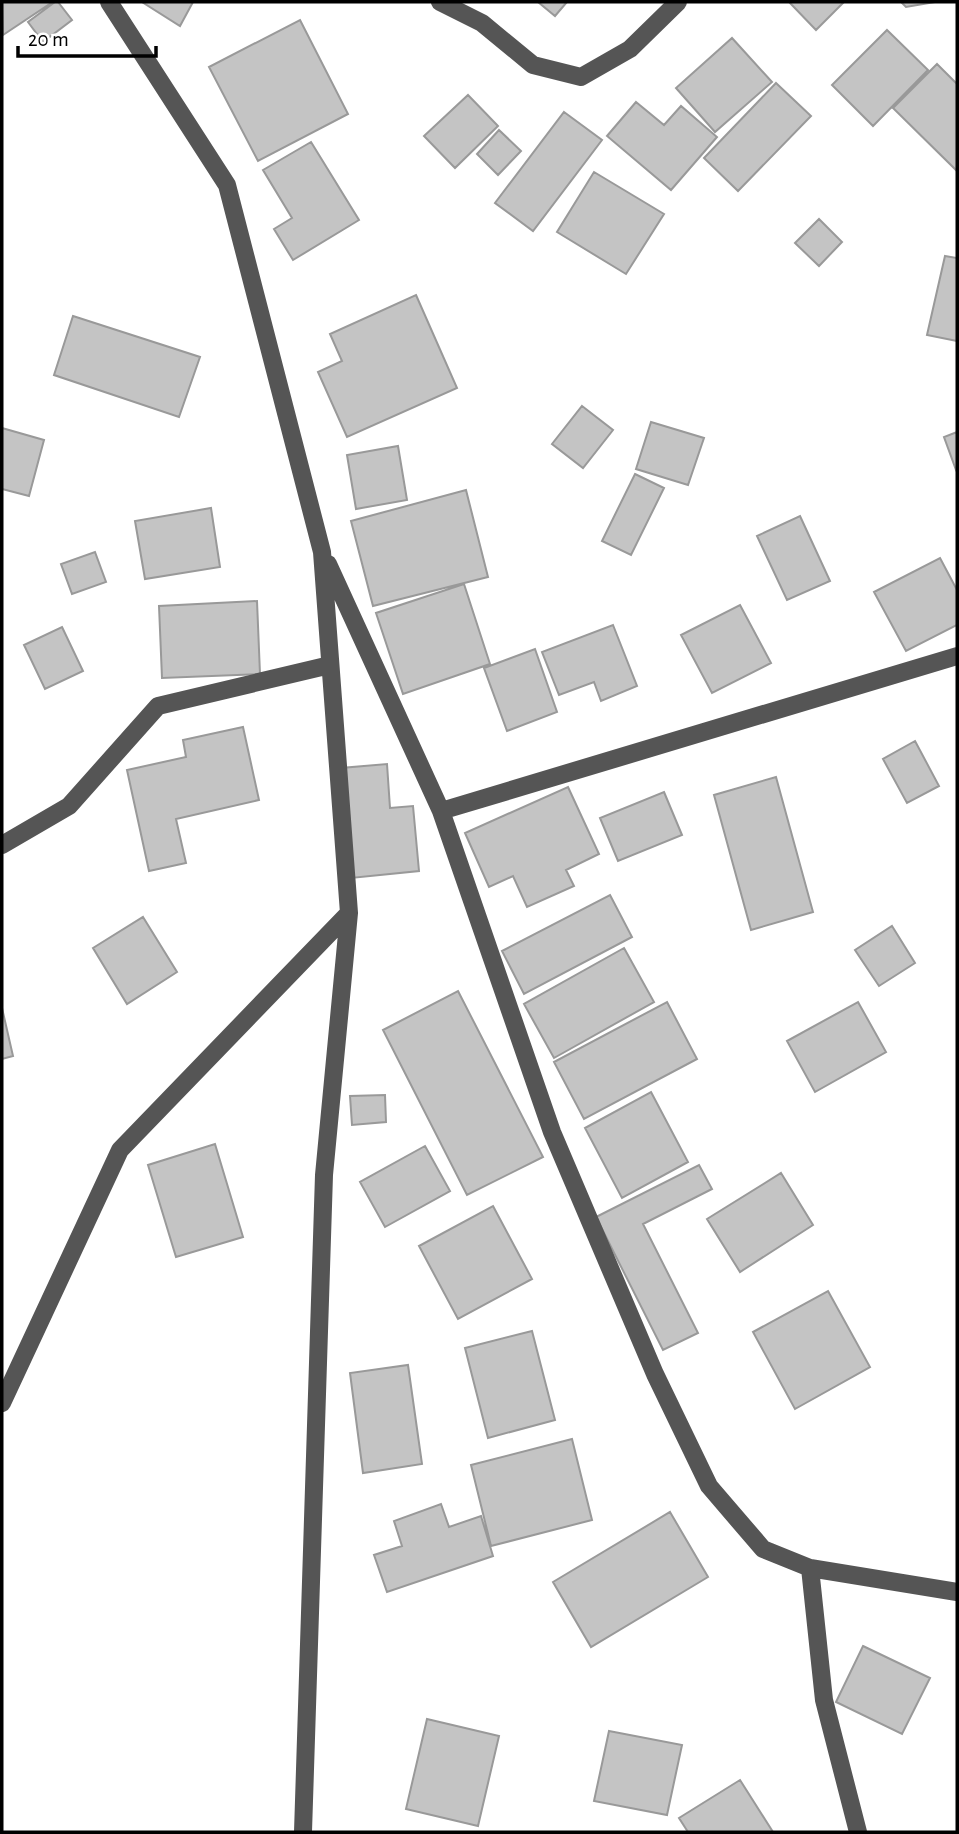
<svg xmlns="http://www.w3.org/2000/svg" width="959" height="1834" viewBox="0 0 959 1834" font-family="'Alegreya Sans',sans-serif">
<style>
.building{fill:#c4c4c4;stroke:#999;stroke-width:2}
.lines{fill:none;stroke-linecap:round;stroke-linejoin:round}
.minor{stroke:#555;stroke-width:18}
</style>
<rect width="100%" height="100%" fill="#fff"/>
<path class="building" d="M 2,2 L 50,2 L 51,3 L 3,35 Z
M 55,2 L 58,2 L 72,20 L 43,42 L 28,22 Z
M 142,2 L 193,2 L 180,26 Z
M 538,2 L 567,2 L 555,16 Z
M 789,2 L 844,2 L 816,30 Z
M 901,2 L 935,2 L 906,7 Z
M 300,20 L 348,114 L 258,161 L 209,67 Z
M 887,30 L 928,70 L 873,126 L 832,85 Z
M 732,38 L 772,82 L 715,132 L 676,88 Z
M 937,64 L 957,84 L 957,171 L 893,108 Z
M 776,83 L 811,116 L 738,191 L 704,158 Z
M 468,95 L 498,126 L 455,168 L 424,136 Z
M 636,102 L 664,125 L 681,106 L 717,137 L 671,190 L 607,136 Z
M 564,112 L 602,140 L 533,231 L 495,203 Z
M 499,130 L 521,151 L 498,175 L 477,154 Z
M 311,142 L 359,220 L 293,260 L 274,229 L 292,218 L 263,170 Z
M 594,172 L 664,214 L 626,274 L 557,232 Z
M 819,219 L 842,242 L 819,266 L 795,243 Z
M 945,256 L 957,258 L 957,341 L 927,335 Z
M 416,295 L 457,388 L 347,437 L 318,372 L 342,361 L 330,334 Z
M 73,316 L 200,357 L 179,417 L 54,375 Z
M 582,406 L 613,430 L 583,468 L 552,444 Z
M 651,422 L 704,438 L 688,485 L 636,469 Z
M 2,428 L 44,440 L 29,496 L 2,489 Z
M 957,432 L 957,469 L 956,470 L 944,437 Z
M 398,446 L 407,500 L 356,509 L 347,455 Z
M 635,474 L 664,488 L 631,555 L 602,541 Z
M 466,490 L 488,577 L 373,606 L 351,521 Z
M 211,508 L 220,567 L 145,579 L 135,521 Z
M 800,516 L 830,581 L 787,600 L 757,536 Z
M 95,552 L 106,582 L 72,594 L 61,564 Z
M 940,558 L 957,590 L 957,625 L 906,651 L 874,592 Z
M 464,584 L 490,664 L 403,694 L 376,613 Z
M 257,601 L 260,674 L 162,678 L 159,606 Z
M 740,605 L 771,663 L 712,693 L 681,635 Z
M 613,625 L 637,686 L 601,701 L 594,682 L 559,695 L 542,652 Z
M 62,627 L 83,671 L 45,689 L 24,645 Z
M 535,649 L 557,712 L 507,731 L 484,668 Z
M 243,727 L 259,800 L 176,819 L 186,863 L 149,871 L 127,770 L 186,757 L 183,740 Z
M 915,741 L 939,786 L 907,803 L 883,759 Z
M 387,764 L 390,808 L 413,806 L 419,871 L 351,878 L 341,768 Z
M 776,777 L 813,912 L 751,930 L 714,795 Z
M 568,787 L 599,854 L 566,870 L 574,886 L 527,907 L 513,876 L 489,887 L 465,833 Z
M 664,792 L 682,835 L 618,861 L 600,818 Z
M 610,895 L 632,937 L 524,994 L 502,951 Z
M 143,917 L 177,972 L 127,1004 L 93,948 Z
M 892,926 L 915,963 L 879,986 L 855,950 Z
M 624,948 L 654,1002 L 554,1058 L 524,1004 Z
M 458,991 L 543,1157 L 467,1195 L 383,1030 Z
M 667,1002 L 697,1059 L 584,1119 L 554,1062 Z
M 858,1002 L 886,1052 L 815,1092 L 787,1041 Z
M 2,1008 L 13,1056 L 2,1059 Z
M 651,1092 L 688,1162 L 622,1198 L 585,1128 Z
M 385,1095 L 386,1122 L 352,1125 L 350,1096 Z
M 215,1144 L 243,1237 L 176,1257 L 148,1165 Z
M 425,1146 L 450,1191 L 385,1227 L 360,1182 Z
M 699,1165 L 712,1189 L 643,1224 L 698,1333 L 663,1350 L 596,1217 Z
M 781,1173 L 813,1225 L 740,1272 L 707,1219 Z
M 493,1206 L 532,1279 L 458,1319 L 419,1246 Z
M 828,1291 L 870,1367 L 795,1409 L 753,1332 Z
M 532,1331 L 555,1420 L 488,1438 L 465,1348 Z
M 408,1365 L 422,1464 L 363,1473 L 350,1373 Z
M 572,1439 L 592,1520 L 491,1546 L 471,1465 Z
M 441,1504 L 449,1527 L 481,1516 L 493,1556 L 387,1592 L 374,1555 L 402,1546 L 394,1521 Z
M 670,1512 L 708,1577 L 591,1647 L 553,1582 Z
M 863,1646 L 930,1678 L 902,1734 L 836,1702 Z
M 427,1719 L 499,1736 L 478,1826 L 406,1809 Z
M 609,1731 L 682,1745 L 667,1815 L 594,1801 Z
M 740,1780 L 773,1832 L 688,1832 L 679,1818 Z"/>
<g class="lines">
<path class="minor" d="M 109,2 L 227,185 L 322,552 L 349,913 L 324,1175 L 303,1832
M 440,2 L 482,23 L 533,65 L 581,77 L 630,49 L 678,2
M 328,564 L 441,811 L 552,1132 L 655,1374 L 709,1486 L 763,1549 L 810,1568 L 957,1592
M 441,811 L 957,656
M 2,845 L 69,806 L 158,706 L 330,665
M 2,1403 L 120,1150 L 349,913
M 810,1568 L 824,1700 L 858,1832"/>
</g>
<rect width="959" height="1834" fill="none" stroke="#000000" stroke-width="7"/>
<path d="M18 46v10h138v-10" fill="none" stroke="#000000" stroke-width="3.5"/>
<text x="28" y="46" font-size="21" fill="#000000" stroke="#ffffff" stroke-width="5" paint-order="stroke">20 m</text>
</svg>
